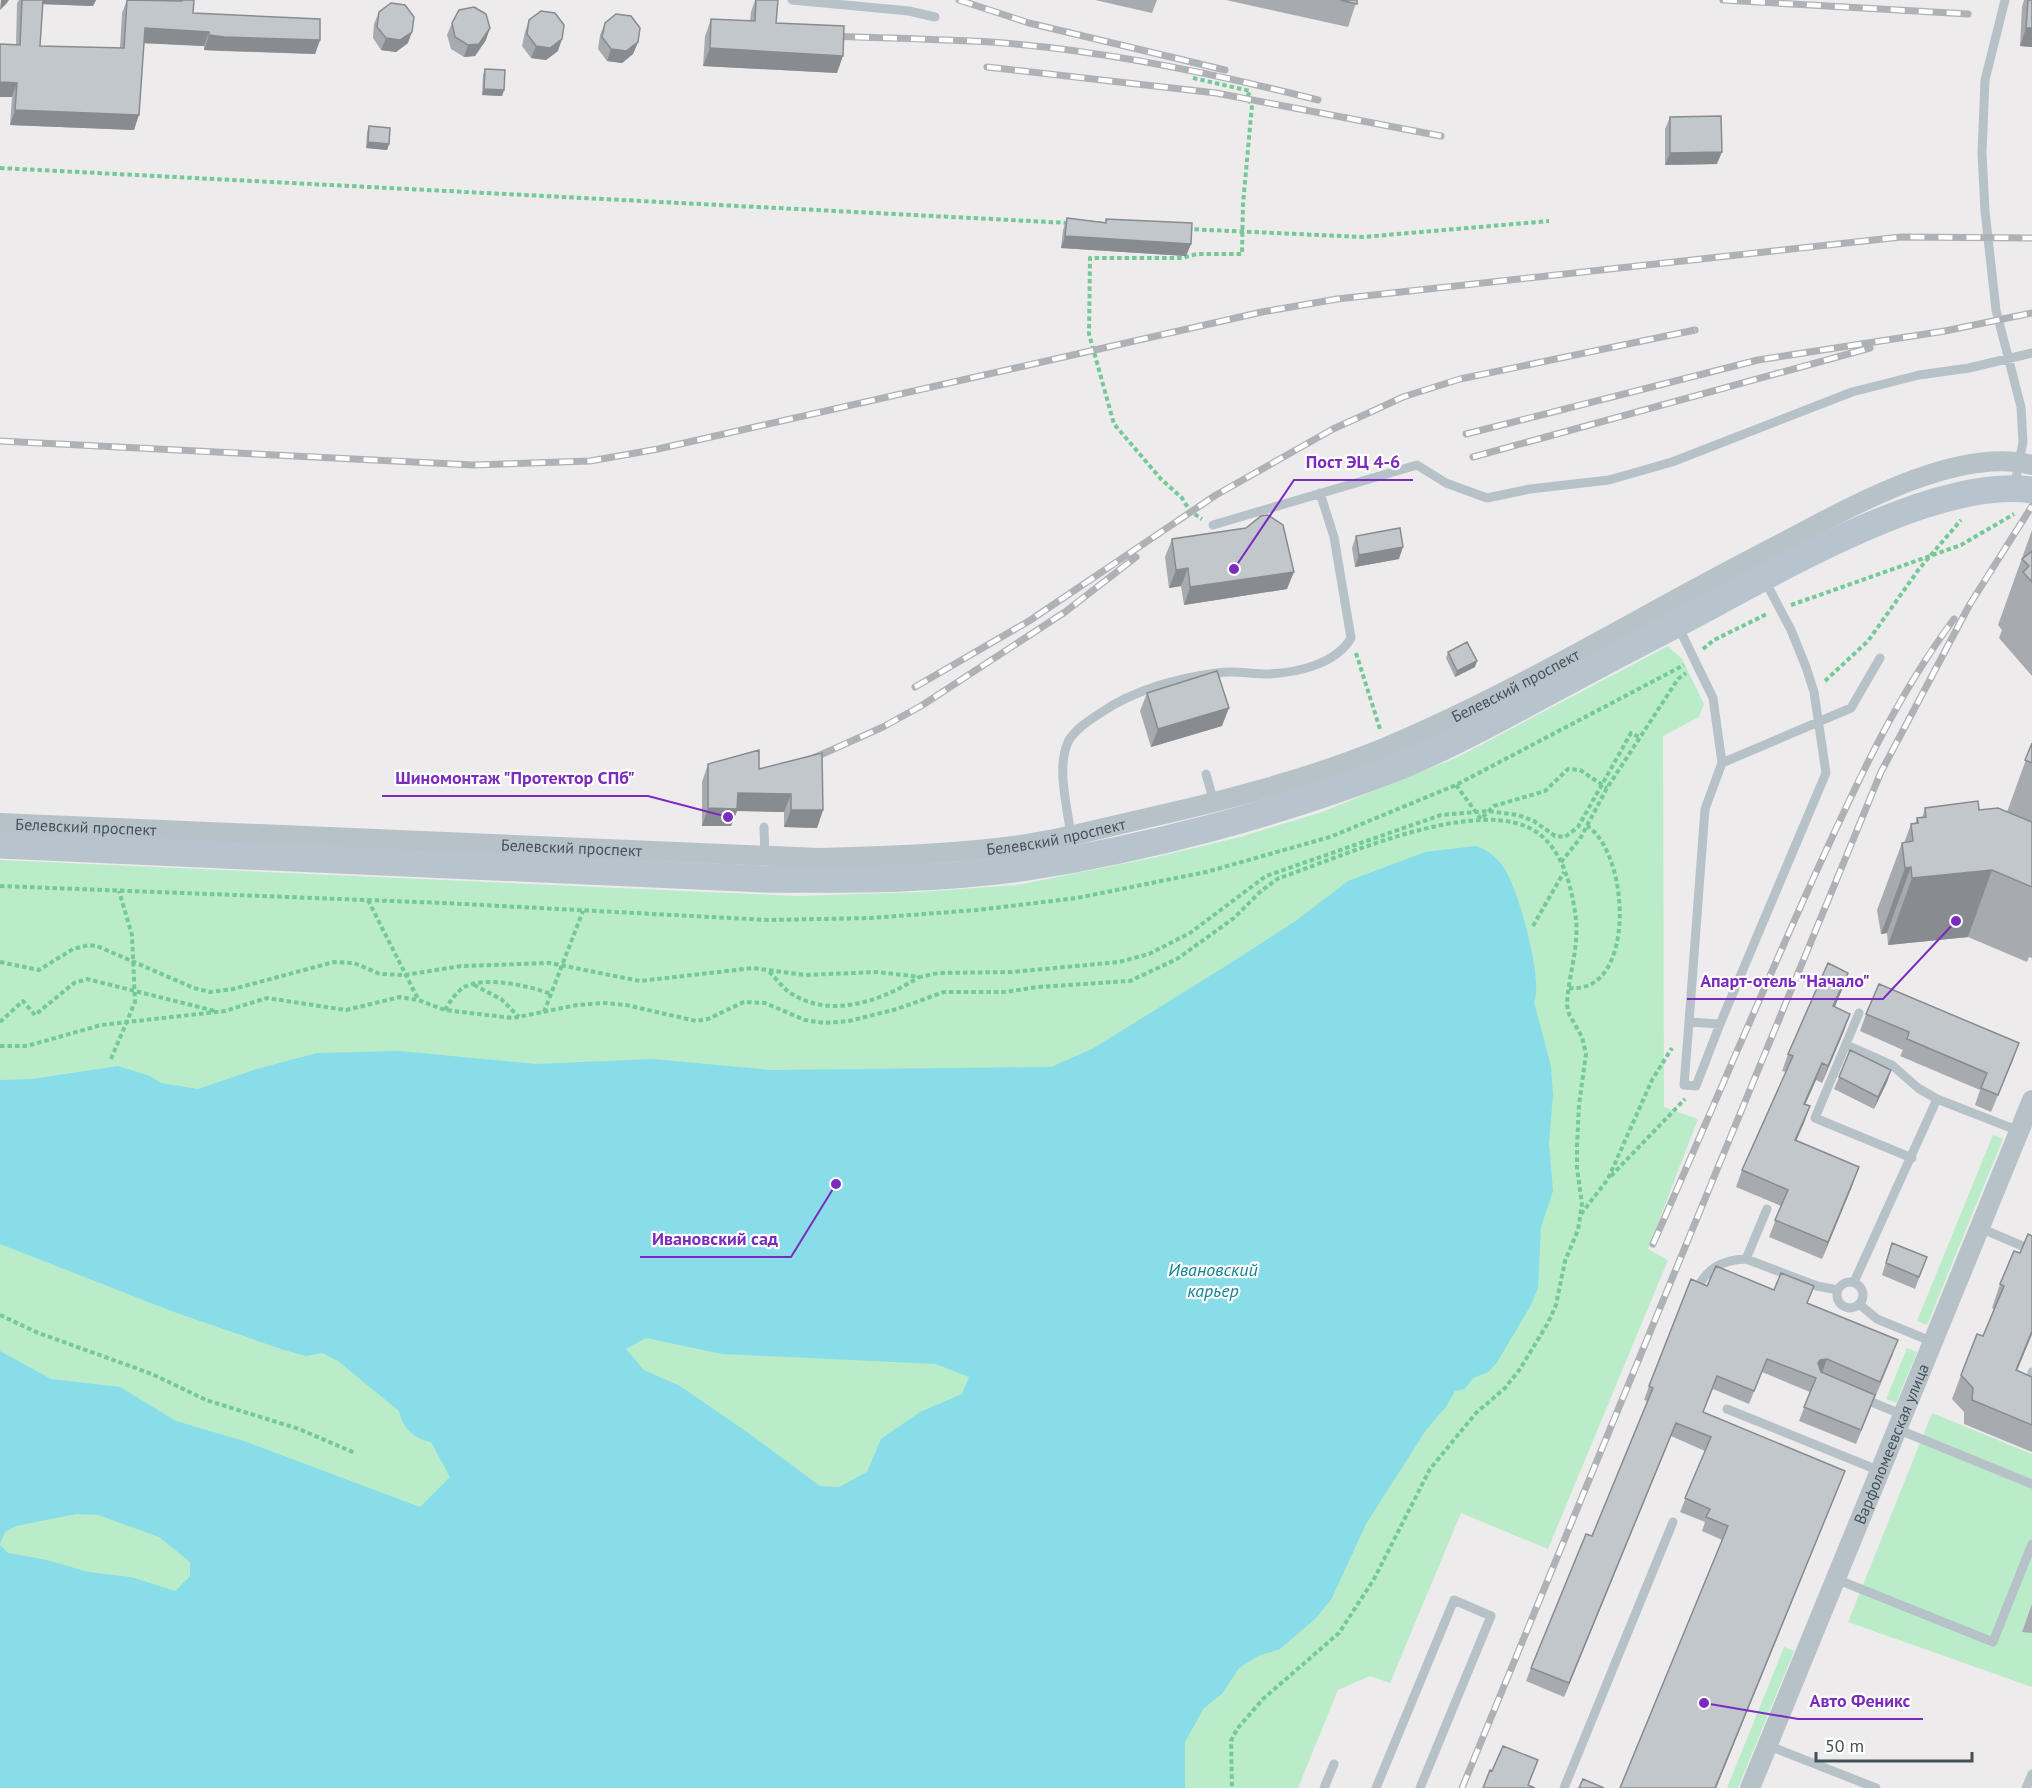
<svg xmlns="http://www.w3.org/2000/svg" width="2032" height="1788" viewBox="0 0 2032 1788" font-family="'PT Sans',sans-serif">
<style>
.green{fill:#baecc9}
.water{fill:#88dde8;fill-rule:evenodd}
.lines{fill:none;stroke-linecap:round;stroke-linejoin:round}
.path{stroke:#73c997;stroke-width:4;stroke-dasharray:4.5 3;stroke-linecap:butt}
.lane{stroke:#b7c2c8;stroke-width:9}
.street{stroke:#b7c2c8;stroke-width:20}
.secondary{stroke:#b7c4ce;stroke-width:27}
.rail-casing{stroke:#aeb2b6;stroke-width:7}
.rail{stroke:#fff;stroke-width:4.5;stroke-dasharray:14;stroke-linecap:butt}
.wall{fill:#a7abaf}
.shaded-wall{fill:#888b8f}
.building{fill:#c2c7cc;stroke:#888b8f;stroke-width:1.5}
.labels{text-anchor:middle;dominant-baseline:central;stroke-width:4.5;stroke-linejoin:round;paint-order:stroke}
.street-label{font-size:16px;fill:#455158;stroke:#fff}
.water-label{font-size:18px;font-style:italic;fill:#108292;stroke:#fff}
.leader{fill:none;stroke:#7b2cbf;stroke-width:2}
.callout-dot{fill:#7b2cbf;stroke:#fff;stroke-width:2}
.callout-label{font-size:18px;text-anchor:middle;font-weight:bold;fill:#7b2cbf;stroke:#fff;stroke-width:4.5;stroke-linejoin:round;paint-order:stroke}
</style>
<rect width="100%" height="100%" fill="#eeebec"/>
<path class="green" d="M 1668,646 L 1682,659 L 1704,704 L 1699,717 L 1663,736 L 1664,1107 L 1698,1119 L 1648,1249 L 1668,1260 L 1548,1549 L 1461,1513 L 1390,1683 L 1370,1676 L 1338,1690 L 1298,1788 L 0,1788 L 0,860 L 798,896 L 918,892 L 1017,885 L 1152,858 L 1240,837 L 1322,812 L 1458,757 Z
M 1993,1135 L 2003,1139 L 1927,1325 L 1917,1321 Z
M 1907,1348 L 1917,1352 L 1896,1403 L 1886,1399 Z
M 1932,1413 L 2032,1454 L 2032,1687 L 1848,1622 Z
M 1784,1647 L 1794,1651 L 1738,1788 L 1727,1788 Z"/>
<path class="water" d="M 1476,846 C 1488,850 1497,857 1504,868 C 1518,887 1544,982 1534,1002 L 1551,1066 L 1553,1095 L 1549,1143 L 1553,1191 L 1541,1227 L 1538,1288 L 1531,1305 L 1496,1364 L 1488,1372 L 1473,1378 L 1465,1389 L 1455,1391 L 1446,1407 L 1426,1430 L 1366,1524 L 1331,1600 L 1315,1619 L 1280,1649 L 1258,1656 L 1239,1668 L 1222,1694 L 1204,1708 L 1185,1742 L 1185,1788 L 0,1788 L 0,1545 L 8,1553 L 47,1560 L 88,1572 L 131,1577 L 175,1591 L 190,1576 L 190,1562 L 159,1537 L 98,1515 L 76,1514 L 16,1526 L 5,1532 L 0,1544 L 0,1351 L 51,1379 L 120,1387 L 176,1421 L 244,1441 L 420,1507 L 450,1477 L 431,1442 C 414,1439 403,1429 399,1411 L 338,1361 L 322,1353 L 306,1356 L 284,1350 L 174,1312 L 0,1244 L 0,1080 L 32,1079 L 118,1066 L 150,1076 L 161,1083 L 198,1089 L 257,1069 L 317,1053 L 399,1051 L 536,1064 L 653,1059 L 771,1070 L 1051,1067 L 1094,1048 L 1237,959 L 1297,920 L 1348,881 L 1425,852 ZM 646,1338 L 722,1354 L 936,1364 L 969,1377 L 962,1394 L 920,1412 L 881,1439 L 867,1472 L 839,1487 L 820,1486 L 747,1432 L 680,1386 L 644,1370 L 626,1349 Z"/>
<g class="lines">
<path class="path" d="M 1193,78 L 1250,91 L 1247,98 L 1252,105 L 1243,204 L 1242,254 L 1197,254 L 1182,258 L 1090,258 L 1089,334 L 1114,424 L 1161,479 L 1182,498 L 1190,511 L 1202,519
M 0,168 L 1069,223
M 1187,229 L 1363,237 L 1549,221
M 1791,605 L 1961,545 L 2014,514
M 1703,649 L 1714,640 L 1767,614
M 1356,653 L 1380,729
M 1825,681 L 1868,641 L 1919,569 L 1961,520
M 1456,785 L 1481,819 L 1494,806 L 1545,791 L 1568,769 L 1580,770 L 1607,788
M 1561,862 L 1581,837 L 1607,788 L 1678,679 L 1686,673
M 0,886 L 444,903 L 768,920 L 871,918 L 977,910 L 1077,898 L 1206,872 L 1330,837 L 1456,785 L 1684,665
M 368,900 L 418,999
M 1533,926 L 1564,872
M 0,962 L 39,970 L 73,949 L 89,945 L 97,946 L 194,988 L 210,992 L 233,989 L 334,962 L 354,963 L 380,974 L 405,975 L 461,966 L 550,963 L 640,981 L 753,968 L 805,975 L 877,972 L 920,977 L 938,973 L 1012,972 L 1119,962 L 1149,954 L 1190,933 L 1266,876 L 1441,815 L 1488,811 L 1518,815 L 1534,821 L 1555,836 L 1565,837 L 1578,827 L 1631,733 L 1639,737
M 769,972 C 776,978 782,987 789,992 C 829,1020 882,1001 919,977
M 474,985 L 501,999 L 519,1017
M 1569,988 C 1637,995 1630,853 1587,826
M 445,1010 C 449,1003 456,992 463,988 C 482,975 531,986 551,994
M 544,1012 L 583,911
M 0,1022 L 23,1001 L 35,1015 L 74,983 L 87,979 L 215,1011
M 0,1046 L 27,1046 L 101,1025 L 225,1011 L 267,998 L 346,1010 L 400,997 L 418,1000 L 445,1010 L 513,1018 L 577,1005 L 604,1003 L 626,1005 L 696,1021 L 708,1019 L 744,1002 L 765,1003 L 805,1020 L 824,1023 L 849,1021 L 897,1009 L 944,992 L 1006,992 L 1037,987 L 1130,981 L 1177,959 L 1234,918 L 1261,891 L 1279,878 C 1340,858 1481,792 1538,833 C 1564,852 1572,889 1576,919 C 1579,949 1568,976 1567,1005 L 1569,1014 L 1582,1037 L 1586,1054 L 1579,1105 L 1577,1146 L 1577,1168 L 1582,1204 L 1578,1230 L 1565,1261 L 1556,1305 L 1548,1323 L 1520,1369 L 1505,1388 L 1476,1413 L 1430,1469 L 1374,1579 L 1339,1633 L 1263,1699 L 1237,1729 L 1231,1741 L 1232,1788
M 111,1059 L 135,1002 L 132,935 L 119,891
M 1611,1176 L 1685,1099
M 1581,1214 L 1608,1179 L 1652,1080 L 1672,1048
M 0,1315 L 36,1332 L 152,1374 L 206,1400 L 299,1429 L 355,1453"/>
<path class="lane" d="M 792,0 L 909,11 L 935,17
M 2005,0 L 1985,80 L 1982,153 L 1985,211 L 1996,310 L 2021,407 L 2023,442 L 2014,488
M 1213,525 L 1417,465 L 1446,483 L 1487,498 L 1530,489 L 1609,480 L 1672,462 L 1852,392 L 1919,375 L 1969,368 L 2032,353
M 1678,626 L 1713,698 L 1722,763 L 1705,809 L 1689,1022 L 1720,1024 L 1826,773 L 1814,692 L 1806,667 L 1791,630 L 1764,579
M 1722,763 L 1851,708 L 1880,658
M 1206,774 L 1214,802
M 764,827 L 765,858
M 1071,837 C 1068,809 1056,769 1068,742 C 1075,729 1090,720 1102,712 C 1134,690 1178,678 1217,673 C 1233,670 1251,674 1267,674 C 1297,673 1336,664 1351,638 L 1334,537 L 1320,493
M 1859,1013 L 1815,1118 L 1912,1158
M 1689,1022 L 1684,1085 L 1696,1086 L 1720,1024
M 1847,1045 L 1892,1065 L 1918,1088 L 1937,1099 L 2019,1131
M 1980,1228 L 2032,1250
M 1746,1259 L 1767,1209
M 1854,1282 L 1937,1099
M1837 1295a13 13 0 1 1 26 0a13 13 0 1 1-26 0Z
M 1696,1291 C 1706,1269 1721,1260 1746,1259 L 1817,1286 L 1838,1290
M 1859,1304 L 1877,1319 L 1933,1342
M 2032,1372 L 2032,1374
M 1862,1398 L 1903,1415
M 1727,1409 L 1880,1471
M 1897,1429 L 2032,1484
M 1836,1579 L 1993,1642 L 2032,1544
M 1767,1745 L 1876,1788
M 1324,1788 L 1334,1764
M 1376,1788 L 1454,1600 L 1491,1616 L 1420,1788
M 1564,1788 L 1673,1522
M 2026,1788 L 2032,1774"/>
<g class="street">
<path id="s1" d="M 0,823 L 819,858 C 888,856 958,854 1027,844 C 1067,838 1107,827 1147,818 C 1227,800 1308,779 1384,748 C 1516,693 1638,617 1765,552 C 1835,516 1953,444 2032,465"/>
<path id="s2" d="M 1750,1788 L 2032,1100"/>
</g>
<path class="secondary" d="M 0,845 L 764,879 C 851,880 941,880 1028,867 C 1148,848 1280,813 1393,769 C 1443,749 1491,723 1539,697 C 1598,665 1658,634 1718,602 C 1798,559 1941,477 2032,490"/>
<g class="rail-casing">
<path id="rail" d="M 959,0 L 1029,23 L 1225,70
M 1723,0 L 1968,14
M 827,36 C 882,38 937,39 991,42 C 1101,50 1212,73 1318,100
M 987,67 L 1216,93 L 1441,136
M 1466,434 L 1758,360 L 1945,331 L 2032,313
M 0,441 L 473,465 L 590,461 L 658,449 L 1262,312 L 1337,299 L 1901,237 L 2032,238
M 1473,457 L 1870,348
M 915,687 L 1029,621 L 1216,495 L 1333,429 L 1375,410 L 1403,397 L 1460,379 L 1695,330
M 809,760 L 883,727 L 921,706 L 1065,612 L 1136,557
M 1653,1244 C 1705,1126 1755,1008 1808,890 C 1851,796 1892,702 1954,619
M 1462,1788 L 1881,772 L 1970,604 L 2032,506"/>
</g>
<use href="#rail" class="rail"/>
</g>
<path class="wall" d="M 19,0 L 96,0 L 93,6 L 43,4 L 40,46 L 120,48 L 122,13 L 127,0 L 194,0 L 193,13 L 320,40 L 315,54 L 219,51 L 204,50 L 204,46 L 144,43 L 134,130 L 10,125 L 12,97 L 0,97 L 0,44 L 16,45 L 17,3 Z
M 755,0 L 778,0 L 776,23 L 837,73 L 703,66 L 705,36 L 711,19 L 750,21 L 751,12 Z
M 1095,0 L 1157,0 L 1152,13 Z
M 1226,0 L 1357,0 L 1348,27 Z
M 2024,0 L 2032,0 L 2032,47 L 2020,46 L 2022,7 Z
M 379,12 L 408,43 L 396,52 L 381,50 L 373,38 L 374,24 Z
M 529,20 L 558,51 L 546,60 L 531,58 L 522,46 L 525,32 Z
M 452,23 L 486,40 L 475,56 L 464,57 L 451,49 L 447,35 Z
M 605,23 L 638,42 L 633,54 L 622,63 L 607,61 L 598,49 L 600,35 Z
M 485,69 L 504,90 L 502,96 L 482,95 L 483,75 Z
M 1670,117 L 1717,164 L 1665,165 L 1665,129 Z
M 369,126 L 389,144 L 387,150 L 366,148 L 367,132 Z
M 1067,218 L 1105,222 L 1106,219 L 1191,244 L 1186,256 L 1061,248 L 1063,230 Z
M 1246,528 L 1287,589 L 1184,605 L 1181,586 L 1169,588 L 1165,557 L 1172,539 Z
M 2032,530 L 2032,676 L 1999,638 L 2002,630 L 1998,625 Z
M 1356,536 L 1399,559 L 1355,567 L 1352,548 Z
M 1448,652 L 1475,667 L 1455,677 L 1446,658 Z
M 1147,693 L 1222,726 L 1151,747 L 1140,711 Z
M 2032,743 L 2032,958 L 2029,957 L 2027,962 L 1968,937 L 1888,945 L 1887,933 L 1881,934 L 1877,910 L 1902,843 L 1904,843 L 1911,824 L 1915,824 L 1917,818 L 1922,818 L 1925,808 L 2007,812 Z
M 708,764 L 759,769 L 823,810 L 817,828 L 784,827 L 784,812 L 737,811 L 731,826 L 702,826 L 702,782 Z
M 1848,973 L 1835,1007 L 1844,1031 L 1822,1083 L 1816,1080 L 1805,1104 L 1810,1106 L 1796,1141 L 1853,1184 L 1822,1259 L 1769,1237 L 1781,1206 L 1736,1187 L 1742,1170 L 1786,1072 L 1782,1071 L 1788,1054 Z
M 1866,1014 L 2019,1043 L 1991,1112 L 1975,1105 L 1980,1090 L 1900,1056 L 1903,1050 L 1860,1031 Z
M 1891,1070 L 1887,1082 L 1874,1109 L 1834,1089 L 1839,1077 Z
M 2032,1236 L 2032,1334 L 2017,1371 L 2032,1377 L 2032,1452 L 1964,1424 L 1964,1412 L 1952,1399 L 1961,1375 L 1983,1336 L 1994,1309 L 1992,1308 L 2000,1284 Z
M 1892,1243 L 1927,1257 L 1915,1289 L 1882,1275 Z
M 1707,1286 L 1807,1303 L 1893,1354 L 1856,1444 L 1799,1421 L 1810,1392 L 1762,1372 L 1749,1404 L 1713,1389 L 1703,1412 L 1840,1484 L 1716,1788 L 1620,1788 L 1722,1540 L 1702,1531 L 1705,1522 L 1680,1512 L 1705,1451 L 1671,1436 L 1564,1697 L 1526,1681 L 1531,1668 L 1592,1536 L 1648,1401 L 1644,1400 L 1649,1386 Z
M 2032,1604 L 2032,1633 L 2022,1632 Z"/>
<path class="shaded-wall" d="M 1,0 L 9,0 L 7,3 L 0,10 Z
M 39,0 L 96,0 L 93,6 L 38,4 Z
M 145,28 L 209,32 L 204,46 L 140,43 Z
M 490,28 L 486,40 L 475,56 L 464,57 L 468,45 Z
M 2026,28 L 2032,28 L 2032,47 L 2020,46 Z
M 412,32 L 408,43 L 396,52 L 381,50 L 386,38 Z
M 209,35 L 320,40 L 315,54 L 204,50 Z
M 562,39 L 558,51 L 546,60 L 531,58 L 536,46 Z
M 638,42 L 633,54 L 622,63 L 607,61 L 611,49 Z
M 710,48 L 843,56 L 837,73 L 703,66 Z
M 0,82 L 17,83 L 12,97 L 0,97 Z
M 484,89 L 504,90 L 502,96 L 482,95 Z
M 15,110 L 139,115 L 134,130 L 10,125 Z
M 368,142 L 389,144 L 387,150 L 366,148 Z
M 1722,152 L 1717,164 L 1665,165 L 1670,153 Z
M 1065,236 L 1191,244 L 1186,256 L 1061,248 Z
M 1403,547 L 1399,559 L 1355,567 L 1359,555 Z
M 1188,568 L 1181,586 L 1169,588 L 1176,570 Z
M 1294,572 L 1287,589 L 1184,605 L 1190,587 Z
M 1477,661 L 1475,667 L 1455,677 L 1457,671 Z
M 1229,708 L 1222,726 L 1151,747 L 1158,729 Z
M 738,793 L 791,794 L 784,812 L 737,811 L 731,826 L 702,826 L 708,808 Z
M 791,810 L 823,810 L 817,828 L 784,827 Z
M 1911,867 L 1887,933 L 1881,934 L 1905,868 Z
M 1992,870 L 1968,937 L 1888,945 L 1912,878 Z
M 1848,973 L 1842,990 L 1827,1023 L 1833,1006 Z
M 1850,1014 L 1844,1031 L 1822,1083 L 1828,1066 Z
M 2019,1043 L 2013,1060 L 1991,1112 L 1998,1095 Z
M 1822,1063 L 1816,1080 L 1798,1121 L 1804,1104 Z
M 1891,1070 L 1887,1082 L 1874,1109 L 1878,1097 Z
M 1810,1106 L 1804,1123 L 1789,1157 L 1795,1140 Z
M 1859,1167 L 1853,1184 L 1822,1259 L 1828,1242 Z
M 2032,1331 L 2032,1334 L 2007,1394 L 2016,1370 Z
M 1827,1359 L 1822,1373 L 1818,1363 L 1820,1360 Z
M 1676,1423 L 1671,1436 L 1564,1697 L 1569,1683 Z
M 1845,1471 L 1716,1788 L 1715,1788 Z"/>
<path class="building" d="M 22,0 L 43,0 L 40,46 L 124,48 L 127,0 L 181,1 L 180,0 L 194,0 L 193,13 L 320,19 L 320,40 L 224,37 L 209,35 L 209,32 L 145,28 L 139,115 L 15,110 L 17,83 L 0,82 L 0,44 L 20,45 Z
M 756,0 L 778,0 L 776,23 L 844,26 L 843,56 L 710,48 L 711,19 L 755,21 Z
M 1340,0 L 1357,0 L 1357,4 Z
M 2028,0 L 2032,0 L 2032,28 L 2026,28 Z
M 391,3 L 405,5 L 414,17 L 412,32 L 400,40 L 386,38 L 377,27 L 379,12 Z
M 474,7 L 486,14 L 490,28 L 479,44 L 468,45 L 455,37 L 452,23 L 459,10 Z
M 541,11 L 555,13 L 564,25 L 562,39 L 550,48 L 536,46 L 527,34 L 529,20 Z
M 616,14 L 631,16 L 640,28 L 638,42 L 626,51 L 611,49 L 602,37 L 605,23 Z
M 485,69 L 505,70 L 504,90 L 484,89 Z
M 1721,116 L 1722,152 L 1670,153 L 1670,117 Z
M 369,126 L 390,128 L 389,144 L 368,142 Z
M 1067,218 L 1106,223 L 1106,219 L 1192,223 L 1191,244 L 1065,236 Z
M 1268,515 L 1283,525 L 1294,572 L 1190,587 L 1188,568 L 1176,570 L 1172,539 L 1246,528 L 1261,516 Z
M 1400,528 L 1403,547 L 1359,555 L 1356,536 Z
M 2032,551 L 2032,582 L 2023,572 L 2029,566 L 2022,559 Z
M 1467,642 L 1477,661 L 1457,671 L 1448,652 Z
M 1217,671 L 1229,708 L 1158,729 L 1147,693 Z
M 2032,743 L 2032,763 L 2025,760 Z
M 759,750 L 759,769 L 822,753 L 823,810 L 791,810 L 791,794 L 738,793 L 737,809 L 708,808 L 708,764 Z
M 1978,801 L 1979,810 L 1998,808 L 2032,822 L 2032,887 L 1992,870 L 1912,878 L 1911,867 L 1905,868 L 1902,843 L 1913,841 L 1911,824 L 1918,823 L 1917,818 L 1926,817 L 1925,808 Z
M 1828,963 L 1848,973 L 1833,1006 L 1850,1014 L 1828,1066 L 1822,1063 L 1804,1104 L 1810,1106 L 1795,1140 L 1859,1167 L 1828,1242 L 1775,1220 L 1788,1190 L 1742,1170 L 1793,1056 L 1788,1054 Z
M 1879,984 L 2019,1043 L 1998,1095 L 1981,1088 L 1987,1073 L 1907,1039 L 1909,1032 L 1866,1014 Z
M 1850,1050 L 1891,1070 L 1878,1097 L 1839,1077 Z
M 2028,1234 L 2032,1236 L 2032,1331 L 2016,1370 L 2032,1377 L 2032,1425 L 1972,1400 L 1973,1388 L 1961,1375 L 1977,1334 L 1983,1336 L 2004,1286 L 2000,1284 L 2014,1251 L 2020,1253 Z
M 1892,1243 L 1927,1257 L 1919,1277 L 1886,1263 Z
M 1716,1266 L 1774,1290 L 1781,1273 L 1814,1286 L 1807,1303 L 1898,1340 L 1880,1382 L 1827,1359 L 1820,1360 L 1818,1363 L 1821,1372 L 1875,1395 L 1861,1430 L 1804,1407 L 1816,1378 L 1767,1359 L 1754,1391 L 1717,1376 L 1703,1412 L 1845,1471 L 1715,1788 L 1620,1788 L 1728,1526 L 1706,1517 L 1710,1509 L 1685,1498 L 1711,1437 L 1676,1423 L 1569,1683 L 1531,1668 L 1586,1534 L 1592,1536 L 1653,1388 L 1649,1386 L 1691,1279 L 1707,1286 Z
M 1503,1746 L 1538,1760 L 1528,1785 L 1535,1788 L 1483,1788 L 1490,1770 L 1492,1771 Z
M 1583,1779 L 1604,1788 L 1579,1788 Z"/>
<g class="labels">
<g class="street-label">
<text stroke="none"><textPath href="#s1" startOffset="1544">Белевский проспект</textPath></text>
<text stroke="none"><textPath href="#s1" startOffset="86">Белевский проспект</textPath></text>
<text stroke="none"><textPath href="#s1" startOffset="1058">Белевский проспект</textPath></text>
<text stroke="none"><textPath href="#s1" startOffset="572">Белевский проспект</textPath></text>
<text stroke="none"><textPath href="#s2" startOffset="372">Варфоломеевская улица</textPath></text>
</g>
<g class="water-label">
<text x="1213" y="1269">Ивановский<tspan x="1213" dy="21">карьер</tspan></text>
</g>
</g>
<path class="leader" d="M1234 569L1294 480H1413M728 817L648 796H382M1956 921L1883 999H1687M836 1184L791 1257H640M1704 1703L1798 1719H1923"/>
<g class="callout-dot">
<circle cx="1234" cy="569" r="6"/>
<circle cx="728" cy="817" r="6"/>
<circle cx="1956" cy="921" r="6"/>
<circle cx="836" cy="1184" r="6"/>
<circle cx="1704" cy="1703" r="6"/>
</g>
<g class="callout-label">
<text x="1353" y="468">Пост ЭЦ 4-6</text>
<text x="515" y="784">Шиномонтаж "Протектор СПб"</text>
<text x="1785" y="987">Апарт-отель "Начало"</text>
<text x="715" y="1245">Ивановский сад</text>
<text x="1860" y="1707">Авто Феникс</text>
</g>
<path d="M1816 1752v9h156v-9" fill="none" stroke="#455158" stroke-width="3"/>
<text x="1825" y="1752" font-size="18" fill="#455158" stroke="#ffffff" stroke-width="4.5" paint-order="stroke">50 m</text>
</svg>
